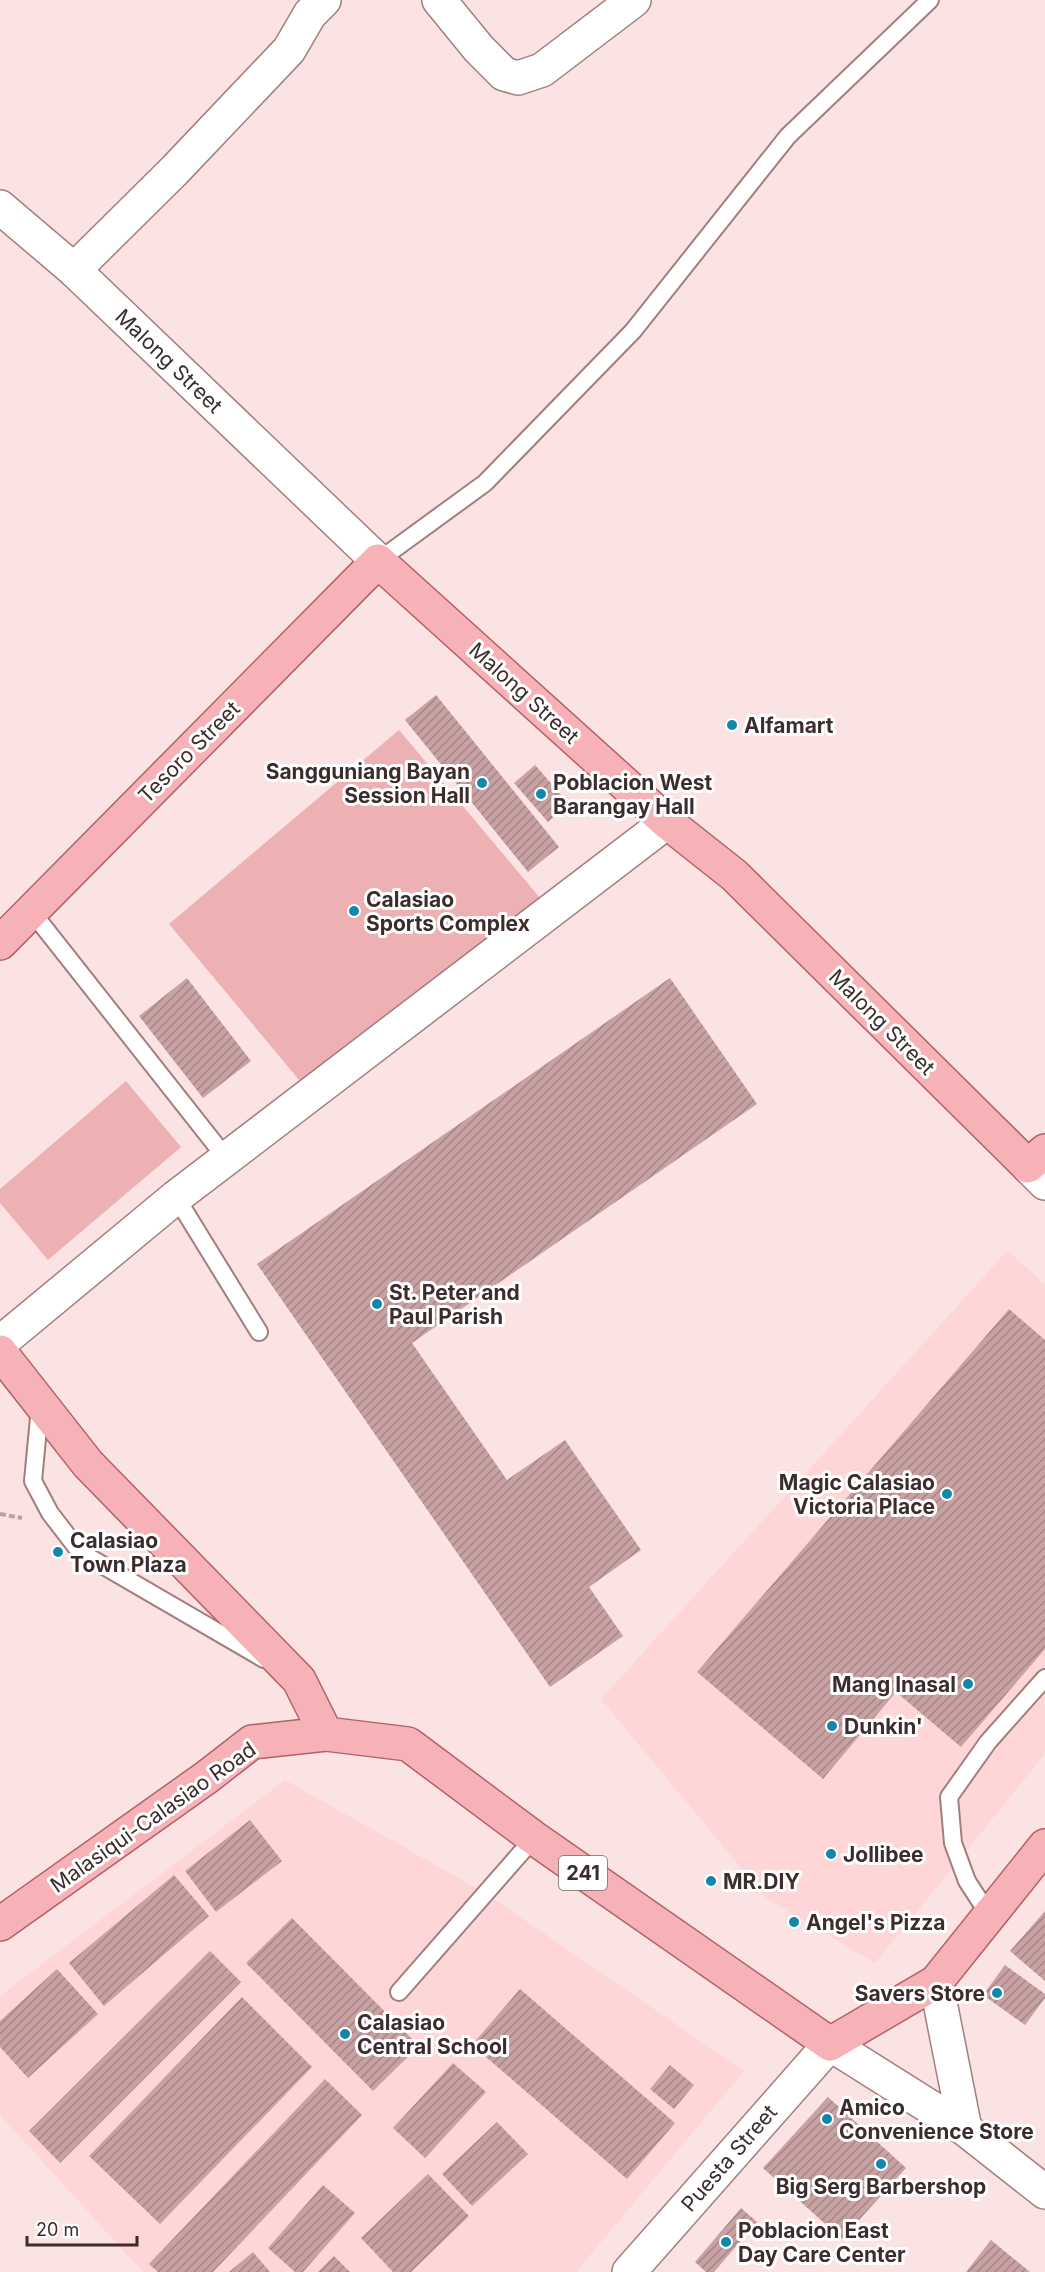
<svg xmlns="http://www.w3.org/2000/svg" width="1045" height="2272" viewBox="0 0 1045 2272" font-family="Inter,sans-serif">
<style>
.built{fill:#fed6d7}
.pitch{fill:#edb1b4}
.building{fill:url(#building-hatch)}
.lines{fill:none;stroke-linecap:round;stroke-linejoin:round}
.lane-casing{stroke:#a27e7f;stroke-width:20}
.street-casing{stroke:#a27e7f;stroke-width:36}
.secondary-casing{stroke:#a27e7f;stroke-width:36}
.primary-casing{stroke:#b16168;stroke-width:36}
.path{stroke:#b8a2a3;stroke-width:4;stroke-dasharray:6 3;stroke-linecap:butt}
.lane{stroke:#fff;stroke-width:16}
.street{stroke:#fff;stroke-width:33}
.secondary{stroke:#fff;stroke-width:33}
.primary{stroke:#f6b2b7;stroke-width:33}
.poi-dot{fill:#1287ac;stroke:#fff;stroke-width:2}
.labels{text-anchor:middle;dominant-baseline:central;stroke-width:6;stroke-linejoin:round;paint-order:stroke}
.shield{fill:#fff;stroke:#766b6c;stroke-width:1.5}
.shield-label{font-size:20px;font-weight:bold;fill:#3c2c2d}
.street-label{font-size:21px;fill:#3c2c2d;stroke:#fff}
.poi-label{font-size:21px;font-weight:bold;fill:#3c2c2d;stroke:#fff;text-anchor:start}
</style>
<defs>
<pattern id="building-hatch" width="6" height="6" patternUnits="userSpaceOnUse" patternTransform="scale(1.5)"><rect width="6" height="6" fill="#c8a2a3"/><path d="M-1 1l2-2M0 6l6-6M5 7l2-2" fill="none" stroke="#a48485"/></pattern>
</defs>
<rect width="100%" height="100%" fill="#fbe2e3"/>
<path class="built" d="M 1008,1250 L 1045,1285 L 1045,1754 L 875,1963 L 766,1898 L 601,1699 Z
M 285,1780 L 485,1893 L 744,2071 L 576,2272 L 143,2272 L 0,2115 L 0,1996 Z"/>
<path class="pitch" d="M 399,730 L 540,898 L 310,1093 L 169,924 Z
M 126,1081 L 181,1147 L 48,1260 L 0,1203 L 0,1189 Z"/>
<path class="building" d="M 436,695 L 559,847 L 528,872 L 405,720 Z
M 535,765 L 569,804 L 548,822 L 514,783 Z
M 187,978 L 251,1061 L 203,1098 L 139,1016 Z
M 670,978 L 757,1104 L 412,1343 L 507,1480 L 565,1440 L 641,1550 L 589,1587 L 623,1636 L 550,1687 L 257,1264 Z
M 1009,1309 L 1045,1340 L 1045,1649 L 961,1747 L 896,1692 L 823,1779 L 697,1672 Z
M 250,1820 L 282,1861 L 216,1912 L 185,1871 Z
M 174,1875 L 209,1916 L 104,2006 L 69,1963 Z
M 1045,1911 L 1045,1981 L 1010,1951 Z
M 292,1918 L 419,2046 L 373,2091 L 246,1963 Z
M 210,1951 L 241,1982 L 60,2163 L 29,2131 Z
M 1005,1965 L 1045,1994 L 1045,1998 L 1025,2025 L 983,1995 Z
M 57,1969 L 98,2014 L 28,2078 L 0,2047 L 0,2021 Z
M 520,1989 L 675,2123 L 627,2179 L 472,2045 Z
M 242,1997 L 312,2067 L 160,2224 L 89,2156 Z
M 453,2063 L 486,2092 L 425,2158 L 393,2128 Z
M 670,2065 L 694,2085 L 674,2109 L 650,2089 Z
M 325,2079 L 362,2115 L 213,2272 L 158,2272 L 149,2264 Z
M 828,2097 L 906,2168 L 842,2239 L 763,2168 Z
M 497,2122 L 528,2154 L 472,2206 L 442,2174 Z
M 428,2174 L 469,2216 L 411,2272 L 393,2272 L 361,2238 Z
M 323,2185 L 355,2213 L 303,2272 L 295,2272 L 268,2248 Z
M 741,2208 L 757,2222 L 714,2272 L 706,2272 L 695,2262 Z
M 991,2240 L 1030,2272 L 966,2272 Z
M 253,2252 L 270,2272 L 229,2272 Z
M 334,2256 L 350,2272 L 318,2272 Z"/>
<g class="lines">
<g class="lane-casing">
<path id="lane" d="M 378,561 L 485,483 L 633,331 L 788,136 L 930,0
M 32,912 L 226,1158
M 176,1197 L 259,1332
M 40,1407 L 33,1481 L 50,1513 L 80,1552 L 264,1659
M 989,1915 L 967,1881 L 953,1843 L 949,1797 L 988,1742 L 1045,1678
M 399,1992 L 534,1838"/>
</g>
<g class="street-casing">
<path id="street" d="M 439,0 L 479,49 L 504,74 L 518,78 L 542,70 L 634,0
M 74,270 L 175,170 L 289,50 L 310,14 L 324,0
M 0,1343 L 176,1197 L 667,822"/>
</g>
<g class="secondary-casing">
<path id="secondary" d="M 0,207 L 74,270 L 378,561
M 1028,1166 L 1045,1183
M 936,1982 L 965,2129
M 629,2272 L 830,2044 L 965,2129 L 1045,2192"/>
</g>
<g class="primary-casing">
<path id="primary" d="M 0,943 L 378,561 L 667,822 L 734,875 L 1028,1166 L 1045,1151
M 0,1352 L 88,1464 L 299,1680 L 326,1734
M 0,1924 L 207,1777 L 252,1742 L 326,1734 L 408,1744 L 534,1838 L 830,2044 L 936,1982 L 1045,1846"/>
</g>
<path class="path" d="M 0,1514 L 22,1518"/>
<use href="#lane" class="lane"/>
<use href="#street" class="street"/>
<use href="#secondary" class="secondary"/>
<use href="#primary" class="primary"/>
</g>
<g class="poi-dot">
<circle cx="732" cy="725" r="6"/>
<circle cx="482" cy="783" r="6"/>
<circle cx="541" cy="794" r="6"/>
<circle cx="354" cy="911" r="6"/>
<circle cx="377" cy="1304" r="6"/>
<circle cx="947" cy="1494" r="6"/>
<circle cx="58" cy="1552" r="6"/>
<circle cx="968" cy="1684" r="6"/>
<circle cx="832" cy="1726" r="6"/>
<circle cx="831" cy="1854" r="6"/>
<circle cx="711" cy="1881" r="6"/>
<circle cx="794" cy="1922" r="6"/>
<circle cx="997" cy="1993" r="6"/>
<circle cx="345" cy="2034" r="6"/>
<circle cx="827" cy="2119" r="6"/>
<circle cx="881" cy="2164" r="6"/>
<circle cx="726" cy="2242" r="6"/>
</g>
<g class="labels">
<rect class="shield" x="559" y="1856" width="48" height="34" rx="4.5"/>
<g class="shield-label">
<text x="583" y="1873">241</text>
</g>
<g class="street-label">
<text transform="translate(169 361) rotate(44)">Malong Street</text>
<text transform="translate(524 693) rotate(42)">Malong Street</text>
<text transform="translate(189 752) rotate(-45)">Tesoro Street</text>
<text transform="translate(882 1022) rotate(45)">Malong Street</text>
<text transform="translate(153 1817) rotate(-35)">Malasiqui-Calasiao Road</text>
<text transform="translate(729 2158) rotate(-49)">Puesta Street</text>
</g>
<g class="poi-label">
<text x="744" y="725">Alfamart</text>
<text x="470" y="771" text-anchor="end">Sangguniang Bayan<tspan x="470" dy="24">Session Hall</tspan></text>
<text x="553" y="782">Poblacion West<tspan x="553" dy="24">Barangay Hall</tspan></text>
<text x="366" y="899">Calasiao<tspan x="366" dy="24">Sports Complex</tspan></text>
<text x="389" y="1292">St. Peter and<tspan x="389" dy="24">Paul Parish</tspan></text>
<text x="935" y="1482" text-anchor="end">Magic Calasiao<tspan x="935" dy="24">Victoria Place</tspan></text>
<text x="70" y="1540">Calasiao<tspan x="70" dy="24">Town Plaza</tspan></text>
<text x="956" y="1684" text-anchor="end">Mang Inasal</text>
<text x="844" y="1726">Dunkin'</text>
<text x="843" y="1854">Jollibee</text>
<text x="723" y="1881">MR.DIY</text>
<text x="806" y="1922">Angel's Pizza</text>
<text x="985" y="1993" text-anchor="end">Savers Store</text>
<text x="357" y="2022">Calasiao<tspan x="357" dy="24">Central School</tspan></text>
<text x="839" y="2107">Amico<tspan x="839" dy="24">Convenience Store</tspan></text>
<text x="881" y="2186" text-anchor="middle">Big Serg Barbershop</text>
<text x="738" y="2230">Poblacion East<tspan x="738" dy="24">Day Care Center</tspan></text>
</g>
</g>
<path d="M27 2236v9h110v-9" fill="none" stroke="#3c2c2d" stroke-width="3"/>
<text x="36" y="2236" font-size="18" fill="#3c2c2d" stroke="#ffffff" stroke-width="4.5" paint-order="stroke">20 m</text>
</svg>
